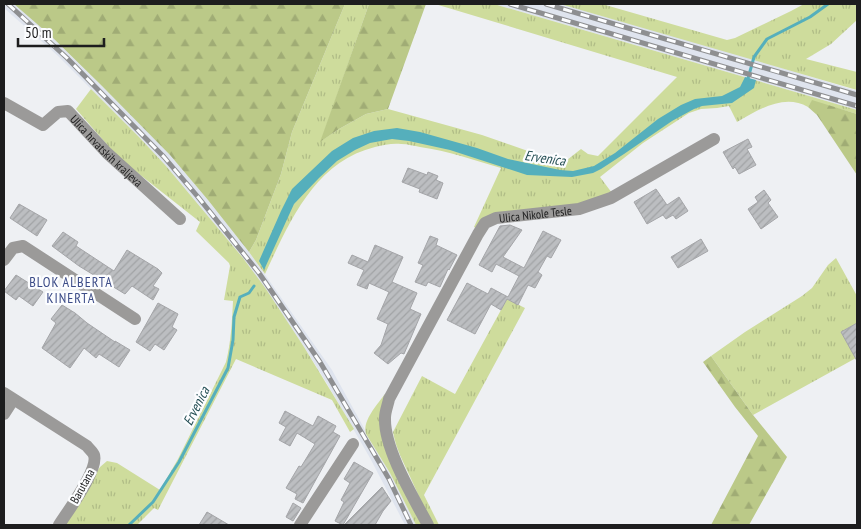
<svg xmlns="http://www.w3.org/2000/svg" width="861" height="529" viewBox="0 0 861 529" font-family="'PT Sans Narrow',sans-serif">
<style>
.built{fill:#dfe4ee}
.grass{fill:url(#grass-tufts)}
.forest{fill:url(#forest-firs)}
.water{fill:#55afbc}
.lines{fill:none;stroke-linecap:round;stroke-linejoin:round}
.stream{stroke:#55afbc;stroke-width:3}
.building{fill:url(#building-hatch);stroke:#a4a5a8}
.minor{stroke:#9b9a99;stroke-width:12}
.rail-casing{stroke:#8e8f91;stroke-width:5}
.rail{stroke:#fcfdff;stroke-width:3;stroke-dasharray:9;stroke-linecap:butt}
.labels{text-anchor:middle;dominant-baseline:central;stroke-width:4.5;stroke-linejoin:round;paint-order:stroke}
.street-label{font-size:12px;fill:#1d1d1e;stroke:#fcfdff}
.water-label{font-size:14px;font-style:italic;fill:#244e54;stroke:#fcfdff}
.neighbourhood-label{font-size:14px;letter-spacing:1px;fill:#3c4c88;stroke:#fcfdff}
</style>
<defs>
<pattern id="grass-tufts" width="24" height="20" patternUnits="userSpaceOnUse" patternTransform="scale(1.25)"><rect width="24" height="20" fill="#cedc9c"/><path d="M3 7l-1-3M5 7V3M7 7l1-3M15 17l-1-3M17 17v-4M19 17l1-3" fill="none" stroke="#b0bc86"/></pattern>
<pattern id="forest-firs" width="22" height="20" patternUnits="userSpaceOnUse" patternTransform="scale(1.25)"><rect width="22" height="20" fill="#bbc988"/><path d="M5 1l3.5 6h-7zM16 11l3.5 6h-7z" fill="#a0ac75"/></pattern>
<pattern id="building-hatch" width="6" height="6" patternUnits="userSpaceOnUse" patternTransform="scale(1.25)"><rect width="6" height="6" fill="#bcbec1"/><path d="M-1 1l2-2M0 6l6-6M5 7l2-2" fill="none" stroke="#a1a3a5"/></pattern>
</defs>
<rect width="100%" height="100%" fill="#eef0f3"/>
<path class="built" d="M 4,4 L 14,4 L 17,6 L 52,37 L 141,125 L 170,155 L 208,200 L 249,252 L 332,370 L 364,428 L 366,434 L 390,473 L 416,525 L 405,525 L 370,458 L 326,382 L 304,347 L 243,258 L 166,166 L 139,137 L 57,55 L 4,8 Z
M 494,4 L 560,4 L 730,52 L 857,91 L 857,110 Z"/>
<path class="grass" d="M 345,4 L 369,4 L 321,141 L 339,129 L 366,114 L 388,109 L 482,135 L 545,157 L 567,160 L 581,149 L 588,154 L 598,156 L 677,77 L 435,4 L 494,4 L 857,110 L 857,114 L 812,101 L 808,107 C 784,93 758,110 737,122 L 729,106 L 717,108 L 701,109 L 689,113 L 643,143 L 600,177 L 612,193 L 582,205 L 476,228 L 474,227 L 501,168 C 474,160 448,151 420,147 C 414,146 408,144 401,144 C 392,143 384,145 375,147 C 314,162 289,223 265,274 L 249,252 L 256,240 L 281,174 L 292,132 Z
M 560,4 L 602,4 L 727,40 L 735,38 L 791,11 L 804,4 L 857,4 L 857,20 L 831,44 L 806,59 L 857,72 L 857,90 Z
M 91,89 L 139,137 L 166,166 L 243,258 L 266,289 L 304,347 L 354,429 L 350,432 L 332,400 L 236,359 L 158,510 L 154,508 L 137,525 L 63,525 L 100,467 L 107,461 L 117,463 L 160,490 L 178,459 L 226,362 C 231,342 232,322 233,301 L 224,300 L 230,266 L 229,263 L 196,231 L 200,222 L 125,163 L 110,148 L 76,109 Z
M 836,258 L 857,296 L 857,323 L 841,332 L 856,358 L 753,415 L 711,356 L 745,332 L 802,296 L 812,288 L 828,265 Z
M 507,299 L 525,308 L 424,495 L 439,525 L 432,525 C 425,511 419,496 412,481 C 405,465 396,450 393,432 L 422,376 L 455,394 Z
M 385,394 L 382,410 L 424,525 L 416,525 L 390,473 L 366,434 C 362,421 377,405 385,394 Z"/>
<path class="forest" d="M 14,4 L 345,4 L 292,132 L 281,174 L 256,240 L 249,252 L 208,200 L 170,155 L 102,86 L 52,37 Z
M 369,4 L 426,4 L 388,109 L 366,114 L 339,129 L 320,142 Z
M 812,100 L 857,114 L 857,175 L 817,115 L 808,107 Z
M 711,356 L 753,415 L 787,457 L 749,525 L 711,525 L 758,436 L 735,407 L 703,362 Z"/>
<path class="water" d="M 745,77 L 756,80 L 754,88 L 732,103 L 702,106 L 694,109 L 672,121 L 624,154 L 601,169 L 593,173 L 572,177 L 527,175 L 450,150 L 409,141 L 392,139 L 370,143 L 355,150 L 337,161 L 319,178 L 294,204 L 264,270 L 259,261 L 281,211 L 292,189 L 332,151 L 353,138 L 374,131 L 397,128 L 420,132 L 477,148 L 508,159 L 560,170 L 573,171 L 594,166 L 615,153 L 658,119 L 681,105 L 695,99 L 722,96 L 740,87 Z"/>
<g class="lines">
<path class="stream" d="M 747,82 L 754,57 L 767,39 L 810,17 L 828,4
M 129,525 L 153,502 L 179,462 L 228,368 L 233,340 L 234,317 L 240,297 L 249,293 L 254,286"/>
</g>
<path class="building" d="M 748,139 L 752,147 L 747,149 L 756,165 L 739,174 L 735,167 L 733,169 L 723,152 Z
M 408,168 L 427,175 L 428,172 L 438,176 L 436,180 L 443,183 L 437,199 L 419,192 L 420,189 L 402,182 Z
M 656,189 L 667,205 L 679,197 L 688,211 L 676,219 L 673,215 L 666,219 L 663,215 L 647,224 L 634,202 Z
M 764,190 L 771,200 L 768,203 L 778,217 L 761,229 L 748,209 L 758,202 L 755,197 Z
M 19,204 L 47,220 L 37,236 L 10,218 Z
M 510,225 L 522,230 L 503,257 L 524,268 L 543,231 L 561,240 L 551,258 L 547,256 L 538,272 L 542,275 L 535,288 L 528,285 L 518,305 L 507,299 L 501,310 L 491,304 L 475,334 L 447,320 L 467,283 L 488,294 L 491,288 L 508,297 L 519,276 L 496,264 L 492,272 L 479,265 L 500,226 Z
M 63,232 L 78,242 L 76,246 L 114,271 L 127,250 L 158,269 L 162,273 L 153,286 L 159,289 L 153,300 L 132,286 L 125,294 L 79,266 L 52,246 Z
M 430,236 L 438,239 L 436,245 L 457,255 L 449,270 L 448,269 L 440,287 L 428,282 L 426,286 L 415,282 L 423,265 L 418,263 Z
M 701,239 L 708,251 L 678,268 L 671,257 Z
M 375,245 L 403,257 L 392,282 L 417,293 L 410,309 L 421,314 L 404,354 L 401,353 L 388,364 L 374,353 L 381,345 L 388,324 L 377,319 L 389,292 L 369,283 L 367,289 L 357,285 L 364,270 L 348,263 L 352,255 L 368,262 Z
M 16,275 L 43,292 L 33,306 L 19,296 L 16,300 L 4,291 Z
M 158,303 L 178,314 L 172,327 L 177,330 L 164,350 L 155,344 L 150,351 L 136,342 Z
M 62,305 L 75,313 L 87,323 L 115,342 L 115,341 L 130,350 L 119,367 L 99,354 L 96,358 L 84,348 L 70,368 L 42,348 L 56,323 L 51,319 Z
M 857,323 L 857,361 L 841,332 Z
M 285,411 L 313,426 L 318,416 L 336,426 L 333,432 L 340,436 L 303,503 L 295,499 L 297,494 L 286,488 L 299,466 L 301,467 L 315,444 L 297,433 L 290,446 L 279,440 L 286,427 L 279,423 Z
M 354,462 L 373,473 L 343,525 L 335,521 L 344,502 L 341,500 L 350,483 L 344,479 Z
M 382,487 L 391,501 L 383,511 L 375,525 L 344,525 Z
M 293,503 L 301,508 L 293,521 L 286,517 Z
M 207,512 L 229,525 L 199,525 Z"/>
<g class="lines">
<g class="minor">
<path id="s1" d="M 4,103 L 43,125 L 58,112 L 68,111 L 107,153 L 180,219"/>
<path d="M 4,260 L 13,248 L 23,246 L 135,319"/>
<path d="M 4,393 L 87,446 C 89,449 93,452 94,455 C 99,470 67,512 59,525"/>
<path d="M 4,414 L 13,400"/>
<path d="M 300,525 L 353,444"/>
<path id="s2" d="M 428,525 C 413,497 384,449 385,418 C 385,411 388,405 389,399 L 478,234 L 485,223 L 496,218 L 579,209 L 611,198 L 714,139"/>
</g>
<g class="rail-casing">
<path id="rail" d="M 8,4 L 67,58 L 164,157 L 198,197 L 259,273 L 320,362 L 389,479 L 411,525
M 510,4 L 857,106
M 546,4 L 857,95"/>
</g>
<use href="#rail" class="rail"/>
</g>
<g class="labels">
<g class="street-label">
<text stroke="none"><textPath href="#s1" startOffset="130">Ulica hrvatskih kraljeva</textPath></text>
<text stroke="none"><textPath href="#s2" startOffset="388">Ulica Nikole Tesle</textPath></text>
<text transform="translate(82 486) rotate(-61)">Barutana</text>
</g>
<g class="water-label">
<text transform="translate(545 158) rotate(8)">Ervenica</text>
<text transform="translate(196 406) rotate(-63)">Ervenica</text>
</g>
<g class="neighbourhood-label">
<text x="71" y="282">BLOK ALBERTA<tspan x="71" dy="16">KINERTA</tspan></text>
</g>
</g>
<rect width="861" height="529" fill="none" stroke="#1d1d1e" stroke-width="10"/>
<path d="M18 38v8h86v-8" fill="none" stroke="#1d1d1e" stroke-width="2.5"/>
<text x="25" y="38" font-size="15" fill="#1d1d1e" stroke="#fcfdff" stroke-width="4" paint-order="stroke">50 m</text>
</svg>
